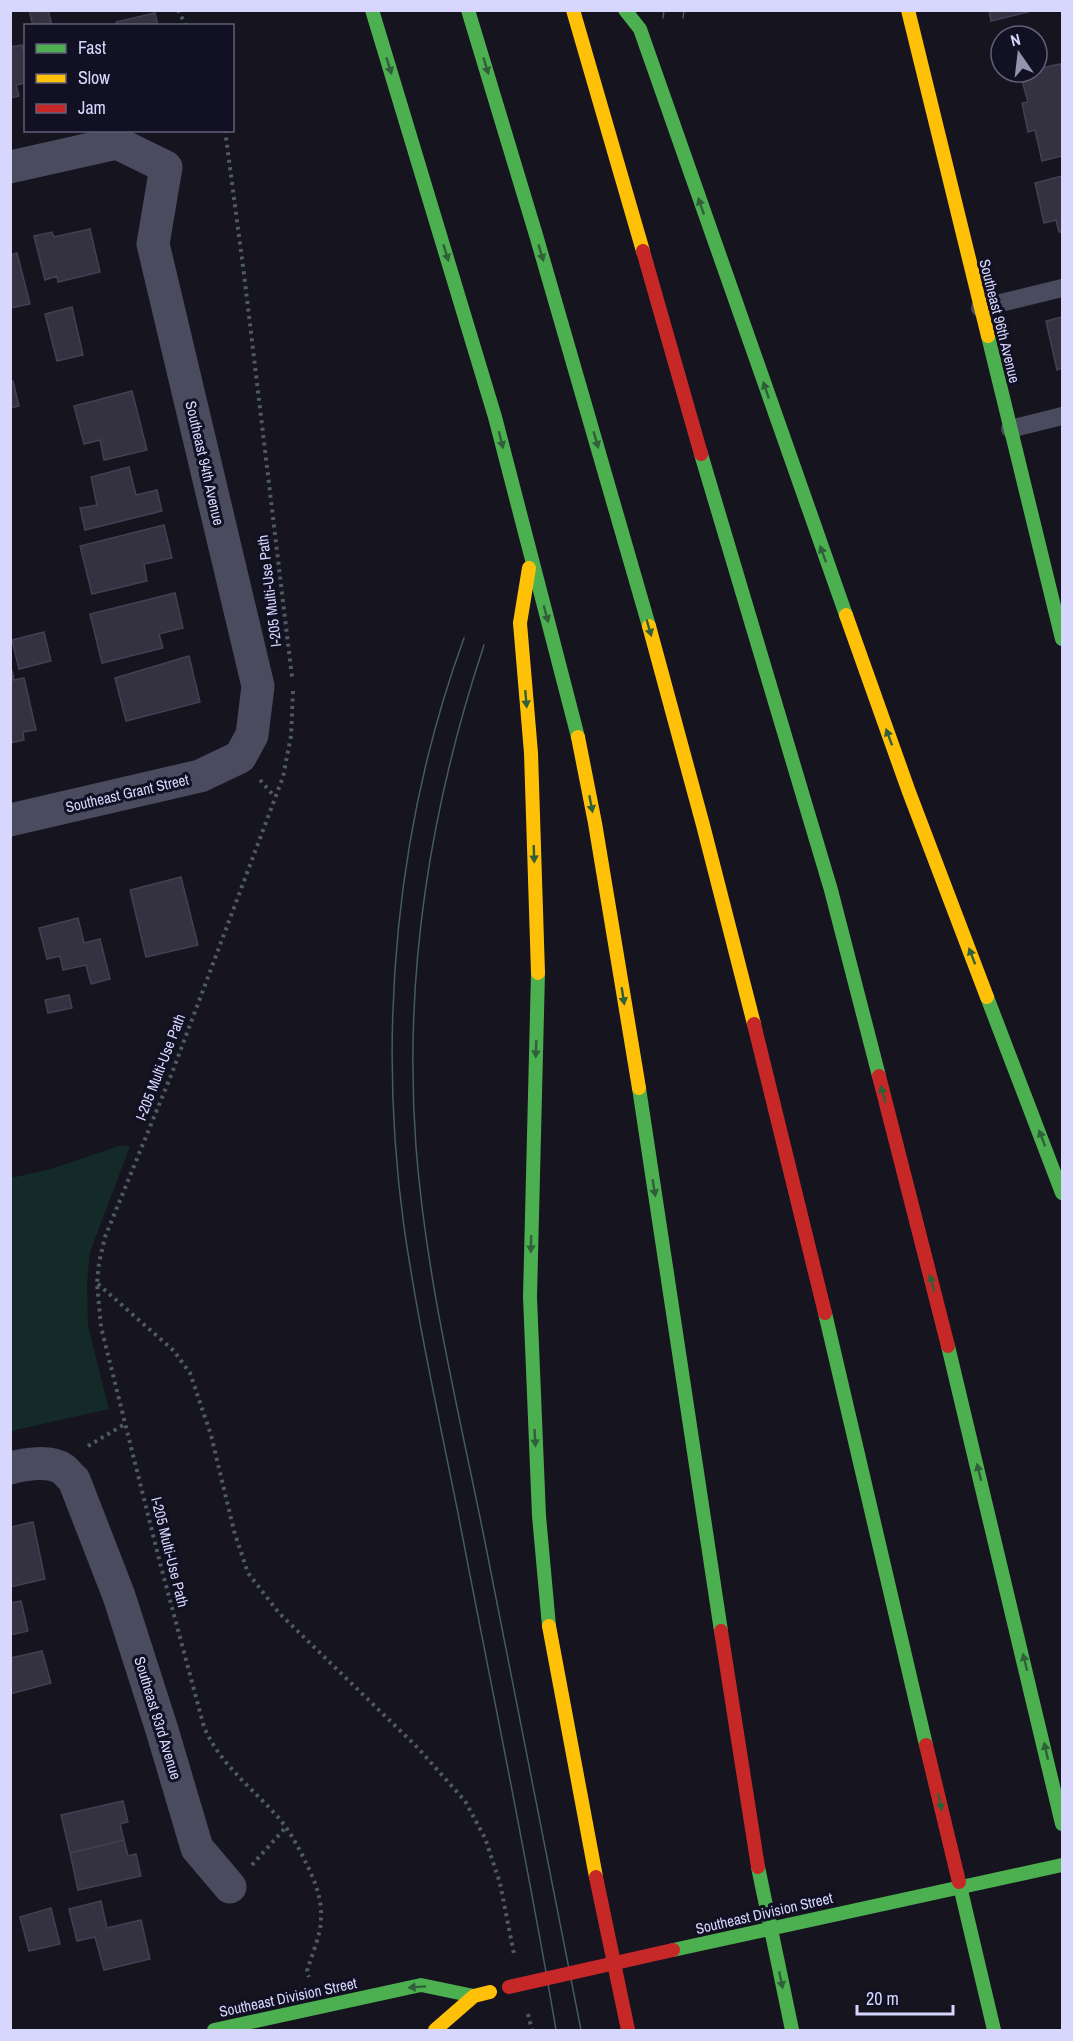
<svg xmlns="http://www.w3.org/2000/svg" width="1073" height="2041" viewBox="0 0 1073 2041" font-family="'Archivo Narrow',sans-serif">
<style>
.green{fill:#142a29}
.building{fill:#343241;stroke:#424052;stroke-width:1.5}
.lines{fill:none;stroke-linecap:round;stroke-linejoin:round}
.path{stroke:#4c5b66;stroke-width:4;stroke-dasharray:3 4.5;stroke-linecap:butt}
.lane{stroke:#4b4b5f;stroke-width:18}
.street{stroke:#4b4b5f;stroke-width:33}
.fast{stroke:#4caf50;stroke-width:14}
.slow{stroke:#ffc107;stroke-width:14}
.jam{stroke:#c62828;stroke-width:14}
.tram{stroke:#445a66;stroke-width:1.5}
.fast-bridge{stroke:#4caf50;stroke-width:14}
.jam-bridge{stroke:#c62828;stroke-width:14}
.oneway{fill:#2f603a}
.labels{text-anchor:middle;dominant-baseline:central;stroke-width:6;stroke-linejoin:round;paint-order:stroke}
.street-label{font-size:15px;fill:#d7d6fc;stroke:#121023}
</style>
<rect width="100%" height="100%" fill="#16141f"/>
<path class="green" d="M 119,1146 L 130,1146 L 90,1252 L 87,1283 L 88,1326 L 109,1409 L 11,1431 L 11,1178 L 51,1169 Z"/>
<path class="building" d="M 29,10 L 48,10 L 52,25 L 33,26 Z
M 989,10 L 1032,10 L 1032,11 L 991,21 Z
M 155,13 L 158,26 L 117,26 L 116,22 Z
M 22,45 L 26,61 L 26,83 L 16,85 L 19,96 L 10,98 L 10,47 Z
M 1060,64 L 1062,72 L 1062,156 L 1042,161 L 1035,130 L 1028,132 L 1022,103 L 1028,102 L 1020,73 L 1037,72 L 1037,69 Z
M 1062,176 L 1062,232 L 1059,232 L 1056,220 L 1044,223 L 1035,183 Z
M 90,229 L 100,272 L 58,282 L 57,276 L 45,280 L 34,236 L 52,232 L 54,237 Z
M 17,253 L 30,304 L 10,308 L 10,255 Z
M 72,307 L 83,355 L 57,361 L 45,314 Z
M 1062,317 L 1062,368 L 1057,370 L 1046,321 Z
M 13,381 L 19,406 L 10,408 L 10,382 Z
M 132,391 L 147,450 L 104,460 L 100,440 L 84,444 L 74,406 Z
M 129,467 L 136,495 L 157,490 L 162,511 L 85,530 L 80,508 L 97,505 L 91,477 Z
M 164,525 L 172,558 L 144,564 L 147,581 L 92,594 L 80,546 Z
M 175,593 L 183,628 L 159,634 L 163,648 L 102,663 L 90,614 Z
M 44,632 L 51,661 L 19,669 L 12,640 Z
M 189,656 L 200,702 L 126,721 L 115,678 Z
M 12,670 L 14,680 L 24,678 L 36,730 L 23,732 L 24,740 L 10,743 Z
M 181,877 L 198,945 L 146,957 L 130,890 Z
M 78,918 L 84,943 L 100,939 L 110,979 L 91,984 L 86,965 L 63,970 L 60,956 L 47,959 L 39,928 Z
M 69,995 L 72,1008 L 48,1013 L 45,1000 Z
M 33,1522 L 45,1579 L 10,1587 L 10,1535 L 12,1535 L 11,1527 Z
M 21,1601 L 28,1631 L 10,1635 L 10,1603 Z
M 42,1651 L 51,1683 L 10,1694 L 10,1658 Z
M 123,1801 L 128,1822 L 120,1824 L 124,1840 L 70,1853 L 61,1815 Z
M 124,1840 L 128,1856 L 136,1854 L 141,1876 L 78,1890 L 70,1853 Z
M 101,1901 L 107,1928 L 141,1920 L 150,1959 L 104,1970 L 95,1937 L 77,1941 L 69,1909 Z
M 51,1908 L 60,1944 L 29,1951 L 20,1917 Z"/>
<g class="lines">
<path class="path" d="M 178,10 L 186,26
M 225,130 L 244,274 L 292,677
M 293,691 L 291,736 L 283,777 L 172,1073 L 105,1237 L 99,1263 L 97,1283 L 101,1327 L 160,1563 L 204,1727 C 220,1764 250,1786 276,1815 C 289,1829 299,1848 307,1865 C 315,1881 322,1899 321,1918 C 321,1935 312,1954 307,1971 L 309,1977
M 260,780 L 275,797
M 98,1284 L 174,1351 L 190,1373 L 211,1435 L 234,1531 L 248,1573 L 279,1613 L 418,1748 L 465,1801 L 485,1838 L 500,1883 L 514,1954
M 88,1446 L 125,1424
M 252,1865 L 286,1827
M 528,2014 L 532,2030"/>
<path class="lane" d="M 980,308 L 1062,288
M 1010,429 L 1062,416"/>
<path class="street" d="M 10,167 L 117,143 L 166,167 L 153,244 L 258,686 L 252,735 L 240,757 L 200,776 L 10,820
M 10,1468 C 25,1464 50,1460 63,1469 C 67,1472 70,1477 74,1480 L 119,1596 L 162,1730 L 197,1848 L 230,1887"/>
<path class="fast" d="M 372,10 L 495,417 L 578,737
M 468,10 L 536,235 L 649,626
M 625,10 L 640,29 L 846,615
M 988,336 L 1062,639
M 701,454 L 831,890 L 879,1076
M 538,973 L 530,1297 L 539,1516 L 549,1626
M 987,997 L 1062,1193
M 639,1088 L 721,1631
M 825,1313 L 926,1745
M 948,1346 L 1062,1824
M 758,1867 L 792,2030
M 673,1950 L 1062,1865
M 214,2030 L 421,1985 L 474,1996"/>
<path class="slow" d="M 573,10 L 643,251
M 908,10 L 988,336
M 529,568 L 520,623 L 531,753 L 538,973
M 846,615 L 909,792 L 987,997
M 649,626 L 703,825 L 754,1024
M 578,737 L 595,823 L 639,1088
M 549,1626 L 596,1877
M 435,2030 L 474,1996 L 490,1992"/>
<path class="jam" d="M 643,251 L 701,454
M 754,1024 L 825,1313
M 879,1076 L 948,1346
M 721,1631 L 758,1867
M 596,1877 L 628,2030"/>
<path class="tram" d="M 663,18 L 664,10
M 683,18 L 684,10
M 464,638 C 396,824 377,1031 404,1227 C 418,1323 439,1418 458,1513 C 491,1686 527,1857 556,2030
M 484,645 C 430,808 403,974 416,1147 C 426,1278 458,1408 484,1537 C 516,1702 549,1866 581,2030"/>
<path class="fast-bridge" d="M 959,1882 L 994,2030"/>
<path class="jam-bridge" d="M 926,1745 L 959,1882
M 509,1987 L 673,1950"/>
</g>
<defs><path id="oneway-solid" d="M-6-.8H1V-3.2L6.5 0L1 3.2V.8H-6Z" transform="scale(1.5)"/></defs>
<g class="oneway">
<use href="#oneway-solid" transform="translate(389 66) rotate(73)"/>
<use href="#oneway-solid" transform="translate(486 66) rotate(73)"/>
<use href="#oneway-solid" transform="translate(701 206) rotate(-109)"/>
<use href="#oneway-solid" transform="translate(446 253) rotate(73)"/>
<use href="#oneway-solid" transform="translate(541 253) rotate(73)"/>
<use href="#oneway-solid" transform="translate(766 390) rotate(-109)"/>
<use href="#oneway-solid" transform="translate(501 440) rotate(76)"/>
<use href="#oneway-solid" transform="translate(596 440) rotate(74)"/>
<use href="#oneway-solid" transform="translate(823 554) rotate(-110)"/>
<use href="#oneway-solid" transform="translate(546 614) rotate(75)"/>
<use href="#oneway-solid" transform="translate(649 628) rotate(74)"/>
<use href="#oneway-solid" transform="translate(526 699) rotate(85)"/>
<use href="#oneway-solid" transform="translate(889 737) rotate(-110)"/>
<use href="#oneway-solid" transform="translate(591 804) rotate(79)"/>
<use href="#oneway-solid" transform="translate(534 854) rotate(88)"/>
<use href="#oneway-solid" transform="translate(972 956) rotate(-111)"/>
<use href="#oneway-solid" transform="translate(623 996) rotate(81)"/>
<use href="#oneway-solid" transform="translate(536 1049) rotate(92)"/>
<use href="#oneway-solid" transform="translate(883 1094) rotate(-105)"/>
<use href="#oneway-solid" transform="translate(1042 1138) rotate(-111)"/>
<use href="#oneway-solid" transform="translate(654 1188) rotate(81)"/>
<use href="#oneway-solid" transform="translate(531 1244) rotate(91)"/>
<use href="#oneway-solid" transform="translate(932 1283) rotate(-104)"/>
<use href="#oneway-solid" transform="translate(535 1438) rotate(87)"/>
<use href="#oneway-solid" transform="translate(979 1472) rotate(-104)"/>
<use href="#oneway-solid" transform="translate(1025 1662) rotate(-104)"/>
<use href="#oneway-solid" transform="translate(1046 1751) rotate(-103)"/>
<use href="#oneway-solid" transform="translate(940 1802) rotate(77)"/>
<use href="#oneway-solid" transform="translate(781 1980) rotate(78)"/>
<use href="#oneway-solid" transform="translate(417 1987) rotate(176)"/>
</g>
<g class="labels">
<g class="street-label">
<text transform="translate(1000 321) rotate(76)">Southeast 96th Avenue</text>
<text transform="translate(205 463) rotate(77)">Southeast 94th Avenue</text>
<text transform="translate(269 591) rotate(-97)">I-205 Multi-Use Path</text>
<text transform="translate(127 793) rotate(-13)">Southeast Grant Street</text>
<text transform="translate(160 1067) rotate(-69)">I-205 Multi-Use Path</text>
<text transform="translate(170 1552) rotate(76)">I-205 Multi-Use Path</text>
<text transform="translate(158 1718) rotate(73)">Southeast 93rd Avenue</text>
<text transform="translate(764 1913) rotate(-13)">Southeast Division Street</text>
<text transform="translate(288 1997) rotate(-12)">Southeast Division Street</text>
</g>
</g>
<rect width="1073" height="2041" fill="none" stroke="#d7d6fc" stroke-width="24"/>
<rect x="24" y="24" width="210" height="108" fill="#121023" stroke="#615f7a" stroke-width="1.5"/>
<rect x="36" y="44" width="30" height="9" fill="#4caf50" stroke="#615f7a" stroke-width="1.5"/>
<text x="78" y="54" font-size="18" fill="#d7d6fc">Fast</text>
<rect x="36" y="74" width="30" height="9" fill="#ffc107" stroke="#615f7a" stroke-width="1.5"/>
<text x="78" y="84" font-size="18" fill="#d7d6fc">Slow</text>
<rect x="36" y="104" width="30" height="9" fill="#c62828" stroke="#615f7a" stroke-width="1.5"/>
<text x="78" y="114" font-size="18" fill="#d7d6fc">Jam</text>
<g transform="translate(1019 54) rotate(346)"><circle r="28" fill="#121023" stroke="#615f7a" stroke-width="1.5"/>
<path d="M0-4.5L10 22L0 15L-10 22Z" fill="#9392af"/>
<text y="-9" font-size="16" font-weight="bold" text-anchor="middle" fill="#d7d6fc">N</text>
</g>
<path d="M857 2005v9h96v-9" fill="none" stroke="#d7d6fc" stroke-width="3"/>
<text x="866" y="2005" font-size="18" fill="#d7d6fc" stroke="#121023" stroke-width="4.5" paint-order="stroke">20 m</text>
</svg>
